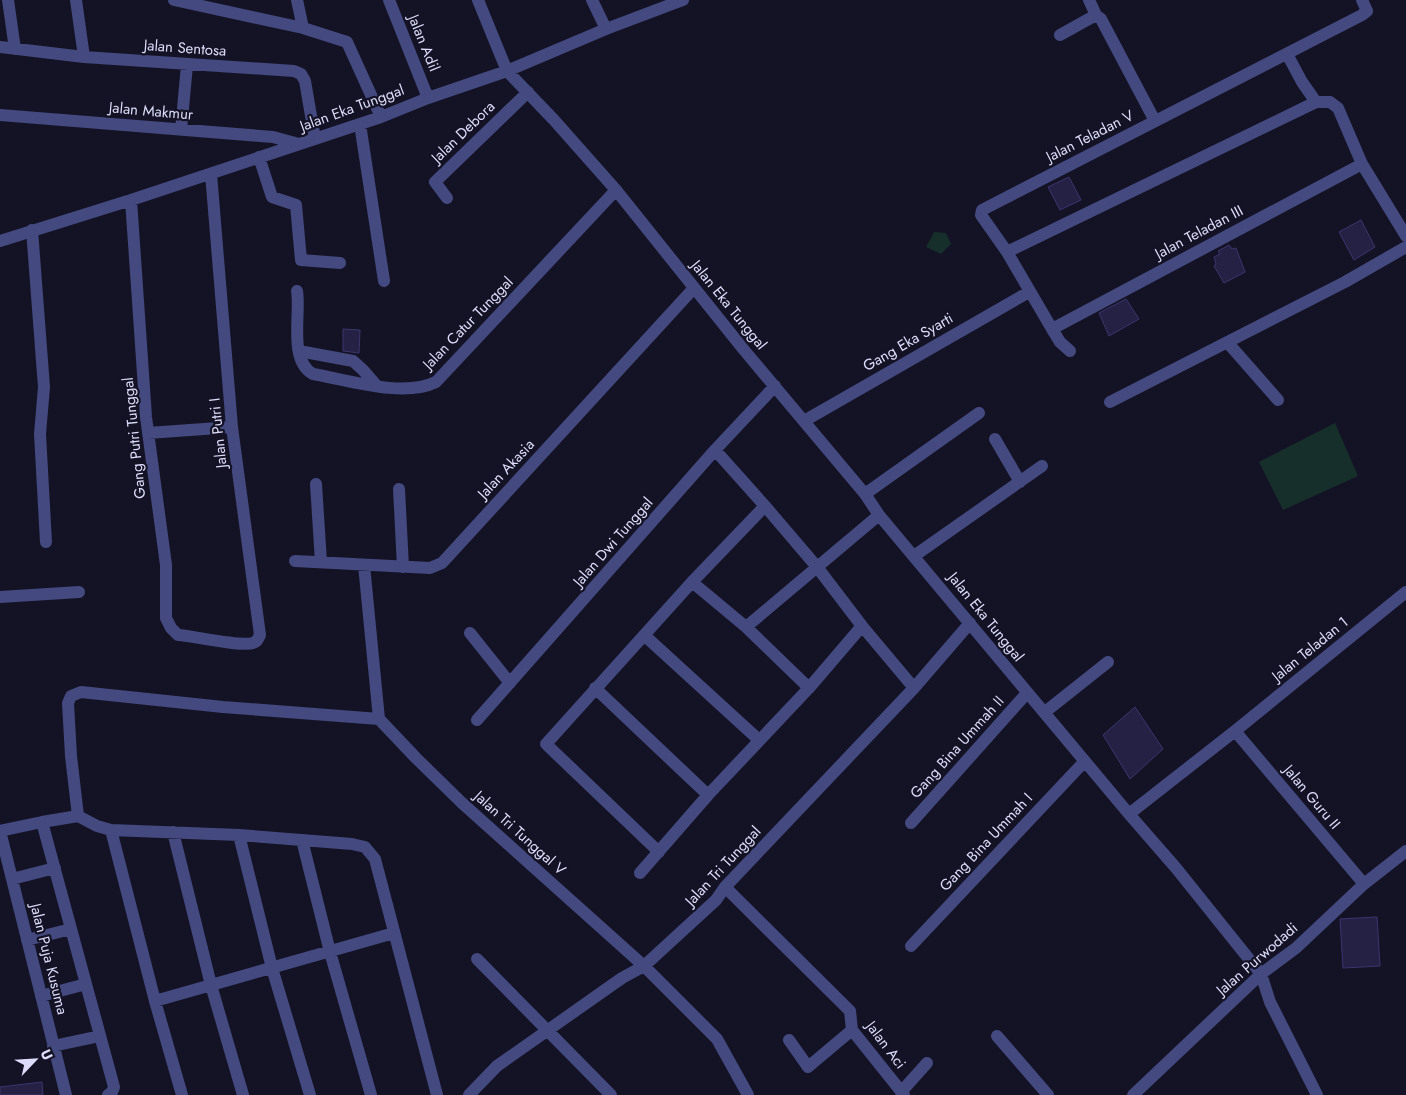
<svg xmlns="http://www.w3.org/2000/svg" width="1406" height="1095" viewBox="0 0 1406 1095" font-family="Jost,sans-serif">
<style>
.green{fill:#172f2b}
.building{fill:#242145;stroke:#3a366e}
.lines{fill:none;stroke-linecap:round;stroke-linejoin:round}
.minor{stroke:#44497f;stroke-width:12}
.labels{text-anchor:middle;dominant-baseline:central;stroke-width:4.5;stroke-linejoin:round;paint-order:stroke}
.street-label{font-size:15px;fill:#ddddfb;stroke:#141326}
</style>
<rect width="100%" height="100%" fill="#141326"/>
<path class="green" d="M 934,232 L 946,233 L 951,244 L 941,254 L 926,247 Z
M 1335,423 L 1358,476 L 1283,510 L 1259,462 Z"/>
<path class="building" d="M 1069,177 L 1081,200 L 1060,210 L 1048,187 Z
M 1361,220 L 1375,247 L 1354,260 L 1339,232 Z
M 1229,245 L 1232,249 L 1236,248 L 1245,272 L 1224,283 L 1214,266 L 1216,264 L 1214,257 L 1220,254 L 1218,251 Z
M 1126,299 L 1139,319 L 1109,336 L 1099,313 Z
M 343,329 L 360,330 L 359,353 L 343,351 Z
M 1135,707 L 1163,749 L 1130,779 L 1103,735 Z
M 1377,917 L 1380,966 L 1343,968 L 1340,919 Z
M 42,1082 L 43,1095 L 0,1095 L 0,1087 Z"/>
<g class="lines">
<path class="minor" d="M 8,0 L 15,49
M 76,0 L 84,57
M 174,0 L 303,28 L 347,42 L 381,117
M 297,0 L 303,28
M 389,0 L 428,98
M 478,0 L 507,71 L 554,120 L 616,190 L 744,350 L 865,494 L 879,515 L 1129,814 L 1176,868 L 1261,974 L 1270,1002 L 1317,1095
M 592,0 L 606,29
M 1089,0 L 1096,15
M 1060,35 L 1096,15 L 1101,19 L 1155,121
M 0,47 L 84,57 L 294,71 L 301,74 L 305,81 L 315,139
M 1287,54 L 1302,82 L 1316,102 L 1330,102 L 1338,108 L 1362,164 L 1406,236
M 0,115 L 273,137 L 299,144
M 360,124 L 384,281
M 181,130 L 187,65
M 259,157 L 272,197 L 296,205 L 301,260 L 340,263
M 447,198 L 435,182 L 528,92
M 131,200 L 146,417 L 166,565 L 166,618 L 171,628 L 178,635 C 194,636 241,647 253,643 C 257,642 258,639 260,635 L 232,427 L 211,174
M 32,230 L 44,387 L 40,434 L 46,542
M 0,241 L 131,200 L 381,117 L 428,98 L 507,71 L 606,29 L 683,0
M 1007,252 L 1316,102
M 297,291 C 301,314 288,360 313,374 C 348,380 403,398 436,382 L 616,190
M 1052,329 L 1362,164
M 1228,343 L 1278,400
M 299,351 L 353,361 L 363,370 L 376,385
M 1070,351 L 1060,342 L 1052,329 L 1007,252 L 981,215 L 982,210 L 1362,15 L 1367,11 L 1362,0
M 1110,402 L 1345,282 L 1406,247
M 804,421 L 1029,292
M 148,433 L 232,427
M 995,439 L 1020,482
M 715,450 L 765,506 L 817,567 L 862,626 L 914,688
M 316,484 L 321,562
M 399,489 L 403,567
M 865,494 L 979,413
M 914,556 L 1042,466
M 295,561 L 430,568 L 442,563 L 694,288
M 364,565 L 379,719 L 223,707 L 81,692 L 71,696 L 68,703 L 71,756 L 78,816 L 97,826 L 111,830 L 239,835 L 352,844 L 365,847 L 375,859 L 437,1095
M 692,582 L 746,627 L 809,688
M 0,597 L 79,592
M 746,627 L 879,515
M 470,633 L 510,683
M 644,635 L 759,740
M 595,688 L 708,795
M 1045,712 L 1108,662
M 379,719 L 416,758 L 462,803 L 644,966 L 717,1039 L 748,1095
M 477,720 L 715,450 L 775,386
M 1235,731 L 1364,884
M 1129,814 L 1235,731 L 1406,592
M 42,822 L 78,816
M 911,823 L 1027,693
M 111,830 L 155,1001 L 182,1095
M 0,831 L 42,822 L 114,1087 L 112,1092 L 108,1095
M 0,831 L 66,1095
M 173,832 L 211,985 L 243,1095
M 239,835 L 272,968 L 310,1095
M 302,840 L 330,952 L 371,1095
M 659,852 L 546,744 L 692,582 L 765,506
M 640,873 L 708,795 L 809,688 L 862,626
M 12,879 L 55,868
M 725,887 L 850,1011 L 852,1030 L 904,1095
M 27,940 L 71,929
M 911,946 L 1085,761
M 477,959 L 611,1095
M 41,996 L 86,984
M 155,1001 L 394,933
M 997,1036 L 1048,1095
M 789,1040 L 808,1067 L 852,1030
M 53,1046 L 100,1036
M 901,1092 L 927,1063
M 469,1095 L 497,1066 L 622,978 L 644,966 L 716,900 L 725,887 L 914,688 L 970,623
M 1133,1095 L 1261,974 L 1296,948 L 1364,884 L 1406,851"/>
</g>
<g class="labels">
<g class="street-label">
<text transform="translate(424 43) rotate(68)">Jalan Adil</text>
<text transform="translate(185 48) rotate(4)">Jalan Sentosa</text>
<text transform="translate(352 108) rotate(-20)">Jalan Eka Tunggal</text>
<text transform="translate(151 111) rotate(5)">Jalan Makmur</text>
<text transform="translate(463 132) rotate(-44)">Jalan Debora</text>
<text transform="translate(1090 136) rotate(-27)">Jalan Teladan V</text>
<text transform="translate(1199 232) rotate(-28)">Jalan Teladan III</text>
<text transform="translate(729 305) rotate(51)">Jalan Eka Tunggal</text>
<text transform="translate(468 323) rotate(-46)">Jalan Catur Tunggal</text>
<text transform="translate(908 342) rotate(-30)">Gang Eka Syarti</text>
<text transform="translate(218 433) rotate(-96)">Jalan Putri I</text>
<text transform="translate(134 438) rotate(-96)">Gang Putri Tunggal</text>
<text transform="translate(506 469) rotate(-47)">Jalan Akasia</text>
<text transform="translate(613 542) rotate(-49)">Jalan Dwi Tunggal</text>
<text transform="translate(986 617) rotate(51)">Jalan Eka Tunggal</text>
<text transform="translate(1310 649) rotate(-39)">Jalan Teladan 1</text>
<text transform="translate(957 747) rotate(-48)">Gang Bina Ummah II</text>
<text transform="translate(1312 797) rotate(50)">Jalan Guru II</text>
<text transform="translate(520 833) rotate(42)">Jalan Tri Tunggal V</text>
<text transform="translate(986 842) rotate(-47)">Gang Bina Ummah I</text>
<text transform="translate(723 866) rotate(-47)">Jalan Tri Tunggal</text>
<text transform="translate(49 959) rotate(76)">Jalan Puja Kusuma</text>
<text transform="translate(1257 959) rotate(-41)">Jalan Purwodadi</text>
<text transform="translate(886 1045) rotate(53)">Jalan Aci</text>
</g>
</g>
<g transform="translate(35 1060) rotate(65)" stroke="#141326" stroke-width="4" paint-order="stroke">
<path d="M0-4L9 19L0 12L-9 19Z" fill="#ddddfb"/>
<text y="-8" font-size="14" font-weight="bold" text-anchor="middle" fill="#ddddfb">U</text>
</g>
</svg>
